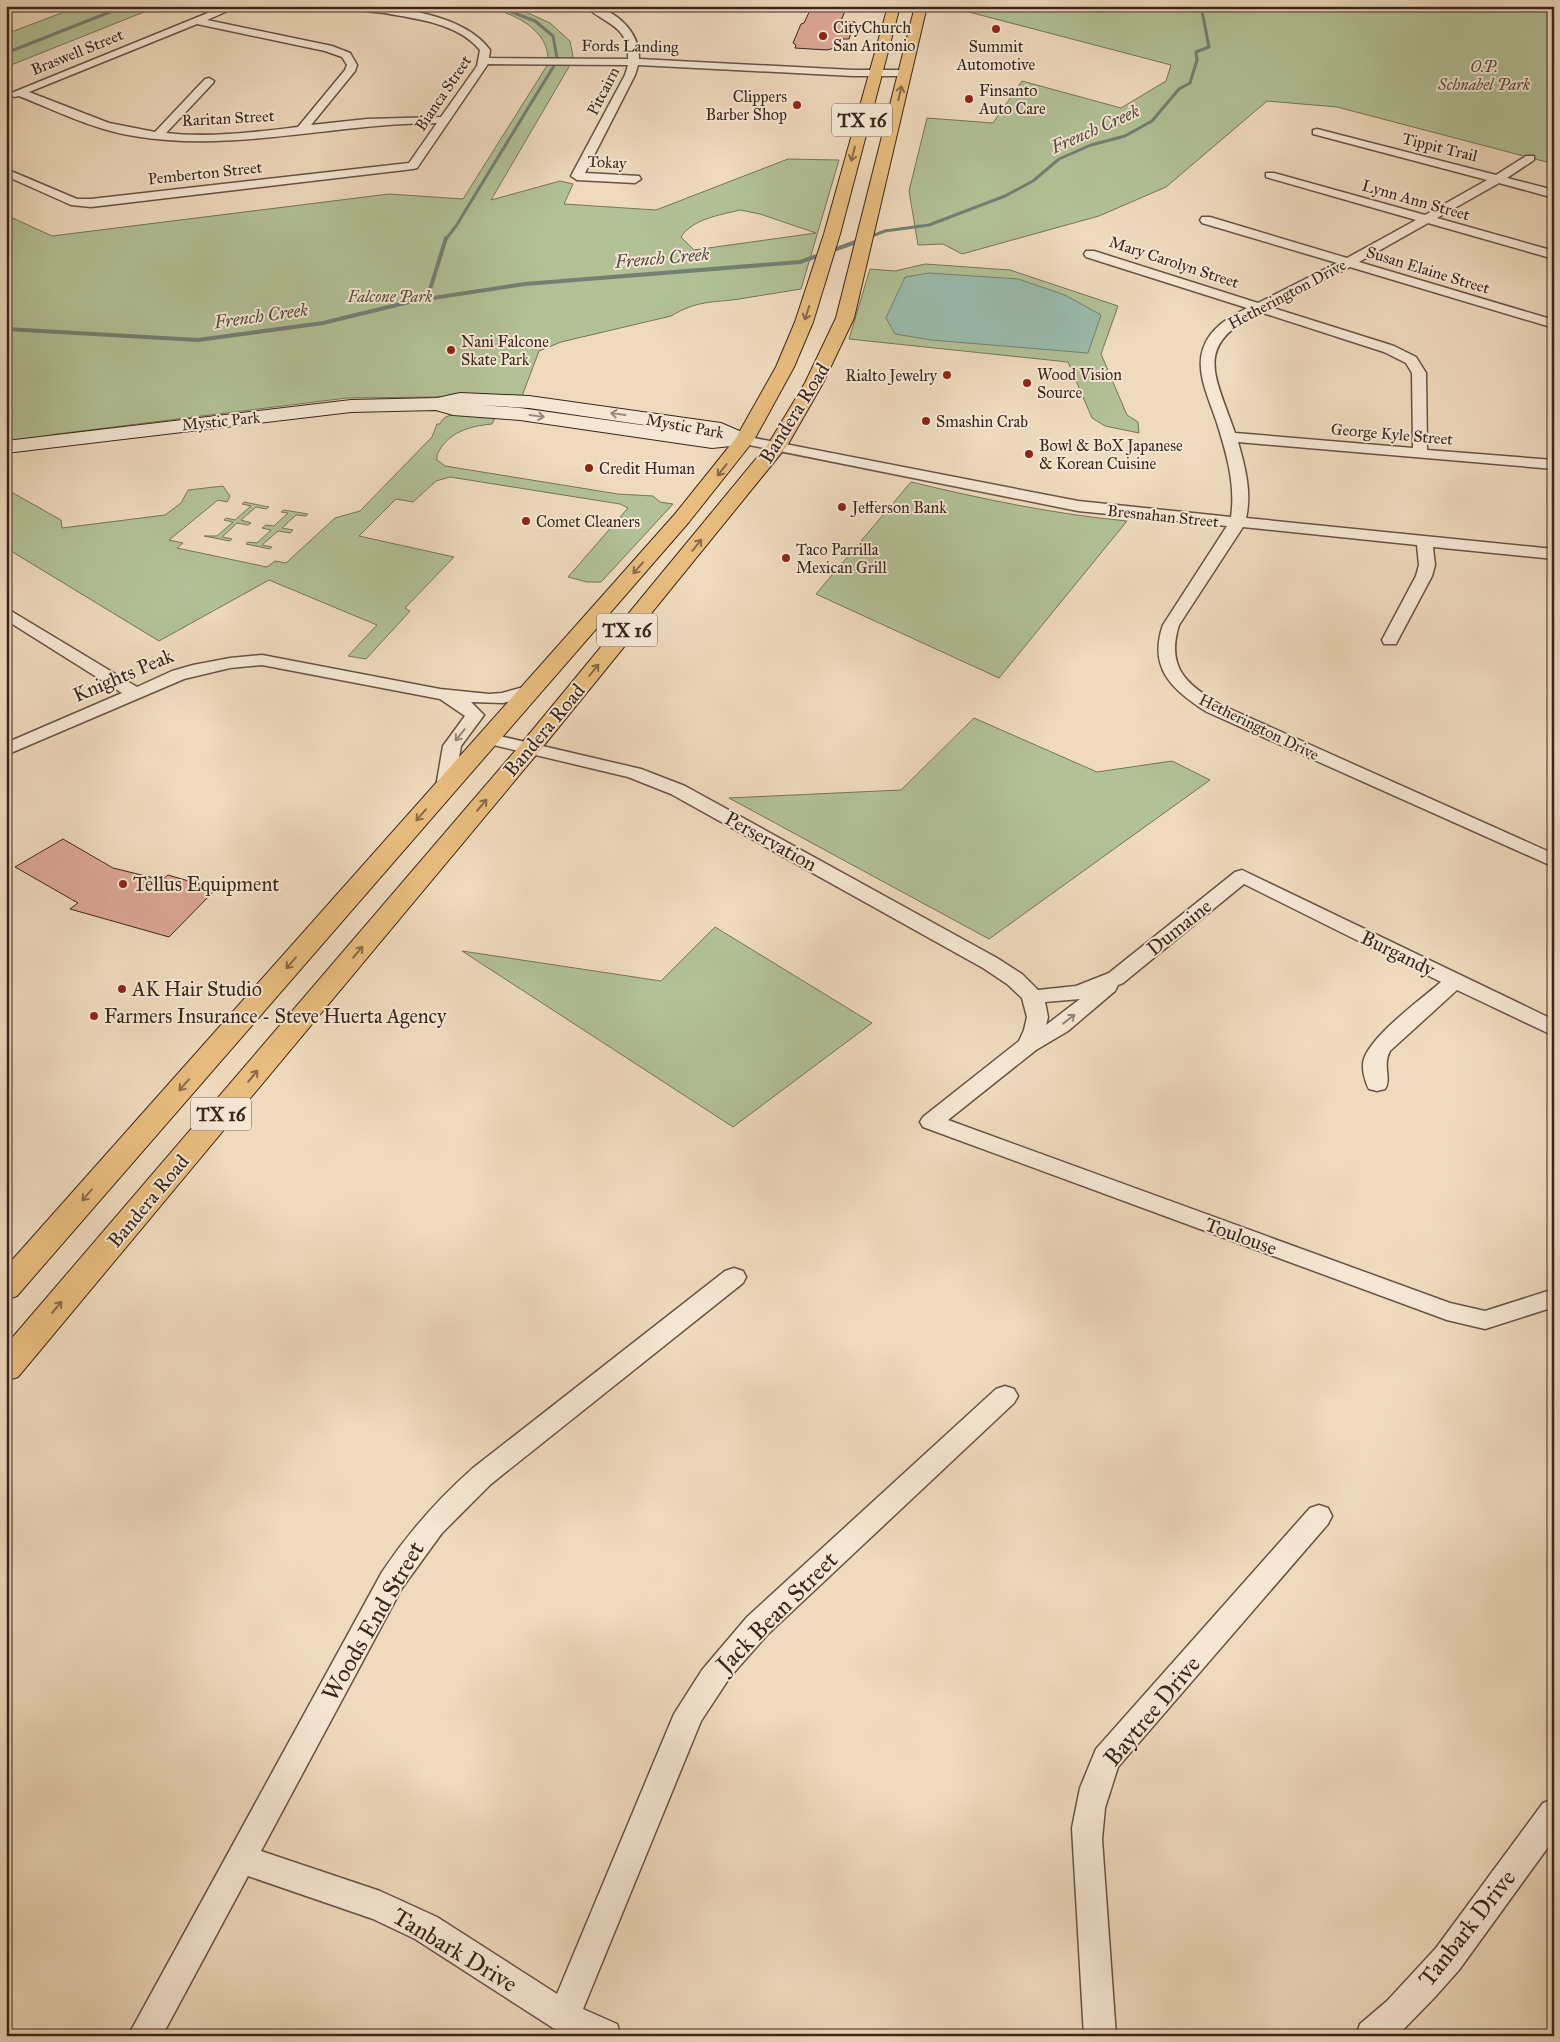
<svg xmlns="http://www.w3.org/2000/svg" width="1560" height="2042" viewBox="0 0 1560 2042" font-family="'IM FELL Great Primer',serif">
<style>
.green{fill:#b2c196;stroke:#767359;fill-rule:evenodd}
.water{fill:#9abbad;stroke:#737f73}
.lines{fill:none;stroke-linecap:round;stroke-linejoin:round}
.stream-far1{stroke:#737f73;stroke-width:3}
.stream{stroke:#737f73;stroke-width:4}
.building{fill:#dda795;stroke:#39251c}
.street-casing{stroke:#665244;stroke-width:3}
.secondary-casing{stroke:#39251c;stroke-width:2}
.primary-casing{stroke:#39251c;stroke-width:2}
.street{fill:#f5e7d4;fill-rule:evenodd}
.secondary{fill:#f5e7d4;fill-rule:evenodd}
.primary{fill:#e8bd7e;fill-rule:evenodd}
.oneway{stroke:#886948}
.oneway2{stroke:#978678}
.poi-dot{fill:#8f2418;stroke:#f5e7d4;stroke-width:2}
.labels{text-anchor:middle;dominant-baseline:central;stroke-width:4;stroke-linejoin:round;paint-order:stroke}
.far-poi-label{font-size:16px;fill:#39251c;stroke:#f5e7d4;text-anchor:start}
.far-street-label{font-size:16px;fill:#39251c;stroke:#f5e7d4}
.far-park-label{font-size:16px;font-style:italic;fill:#574c3a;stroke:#f5e7d4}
.far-water-label{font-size:18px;font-style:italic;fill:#514a40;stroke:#f5e7d4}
.shield{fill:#f5e7d4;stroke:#715f53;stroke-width:1}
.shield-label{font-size:19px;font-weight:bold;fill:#39251c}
.street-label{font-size:20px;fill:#39251c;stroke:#f5e7d4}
.poi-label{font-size:20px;fill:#39251c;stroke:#f5e7d4;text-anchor:start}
.near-street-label{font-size:24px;fill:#39251c;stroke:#f5e7d4}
</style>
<rect width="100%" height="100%" fill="#efdabd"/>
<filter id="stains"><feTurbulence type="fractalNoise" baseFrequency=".004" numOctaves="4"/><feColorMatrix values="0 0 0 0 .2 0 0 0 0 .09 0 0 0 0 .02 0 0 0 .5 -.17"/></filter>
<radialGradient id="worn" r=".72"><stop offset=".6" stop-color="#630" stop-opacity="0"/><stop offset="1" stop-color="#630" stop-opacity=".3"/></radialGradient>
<path class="green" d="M 80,6 L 159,6 L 6,67 L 6,34 Z
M 481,6 L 513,6 L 550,23 L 570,41 L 573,56 L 570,65 L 491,200 L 560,181 L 573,184 L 564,204 L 656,210 L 788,159 L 839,160 L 801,289 C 780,292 760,296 739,299 C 711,303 698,300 671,316 L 561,342 L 539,351 L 522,396 L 347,398 L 57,434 L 6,443 L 6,215 L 52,236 L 389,194 L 463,199 L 548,64 C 551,28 511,12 481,6 ZM 740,210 L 760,214 L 816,233 L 694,250 L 681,237 C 692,219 720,215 740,210 Z
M 946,6 L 1554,6 L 1554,164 L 1337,107 L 1267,101 L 1166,187 L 1099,216 L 962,254 L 943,244 L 918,245 L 909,191 L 927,118 L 993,123 L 1022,81 L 1121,108 L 1166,81 L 1171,65 Z
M 925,264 L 1010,270 L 1118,306 L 1101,354 L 1127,415 L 1138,422 L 1139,433 L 1105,426 L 1092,418 L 1068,362 L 849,339 L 870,269 L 895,271 Z
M 457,415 L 495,418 L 492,424 C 470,426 447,432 437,455 L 437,460 L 445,466 L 618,494 L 653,496 L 660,502 L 673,504 L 601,582 L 587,582 L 568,577 L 628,508 L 620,504 L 450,477 L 436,481 L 413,502 L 396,499 L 359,536 L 454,557 L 405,608 L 410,611 L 366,659 L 348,656 L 377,625 L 269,580 L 159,641 L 6,548 L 6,489 L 61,520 L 62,528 L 165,515 L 181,503 L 188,490 L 223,486 L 230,496 L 227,502 L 218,500 L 169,540 L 183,543 L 177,548 L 267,567 L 275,561 L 286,563 L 335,518 L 360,511 L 432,437 L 437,424 L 440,424 C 443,416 450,415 457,415 Z
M 911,482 C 982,499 1053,514 1127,521 L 999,678 L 816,594 Z
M 244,502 L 269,507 L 266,509 L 256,507 L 241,520 L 251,523 L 248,525 L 237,523 L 222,537 L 232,539 L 230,541 L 204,536 L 217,536 L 233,522 L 224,520 L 226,518 L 235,520 L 251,506 L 242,504 Z
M 284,510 L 308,514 L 306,516 L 296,515 L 282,528 L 293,530 L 290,533 L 278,531 L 262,545 L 272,547 L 270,549 L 246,544 L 248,542 L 257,543 L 271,530 L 262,528 L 266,525 L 274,526 L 288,513 L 281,512 Z
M 974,718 L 1097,772 L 1172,761 L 1210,780 L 989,939 L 729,798 L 901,790 Z
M 715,927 L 872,1023 L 733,1127 L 462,951 L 661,981 Z"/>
<path class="water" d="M 929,273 L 1018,279 L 1065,295 L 1101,315 L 1088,353 L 931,340 L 895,334 L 886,318 L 905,277 Z"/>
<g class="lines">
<path class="stream-far1" d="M 496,6 L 535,21 L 553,36 L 557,58
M 6,53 L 125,6
M 446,239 L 456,226 L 555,64
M 864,239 L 885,231 L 929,225 L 1005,196 L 1033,181 L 1059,159 L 1091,145 L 1125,136 L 1152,121 L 1179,89 L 1190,83 L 1197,60 L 1196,52 L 1209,47 L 1201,6"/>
<path class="stream" d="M 427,299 L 446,238
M 6,329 L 198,340 L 323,323 L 413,301 L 525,284 L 800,262 L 867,238"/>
</g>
<path class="building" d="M 812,6 L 847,6 L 841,21 L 855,22 L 849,39 L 842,39 L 839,47 L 827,50 L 795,48 L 796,45 L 793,43 L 801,24 L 804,23 Z
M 63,839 L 113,868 L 162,880 L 168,875 L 216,889 L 169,937 L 70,909 L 78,903 L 15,867 Z"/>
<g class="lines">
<g class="street-casing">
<path id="street" d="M 225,6 L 239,6 L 207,20 L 332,46 L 350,53 L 357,65 L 355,71 L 311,125 L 367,119 L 441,117 L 477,66 L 480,50 C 458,23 417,19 384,13 C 375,12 361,12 354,6 C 396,6 464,14 490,50 L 489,58 L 628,59 C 630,25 604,24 585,6 C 612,6 640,30 639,59 L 853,70 L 905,70 L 910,73 L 905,76 L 853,76 L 638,65 L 635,75 L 585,173 L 639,176 L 641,179 L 635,183 L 577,180 L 571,176 L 625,75 L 628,65 L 488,64 L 417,168 L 413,169 L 91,207 L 71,205 L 6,176 L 6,169 L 77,199 L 91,199 L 409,163 L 437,123 C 336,123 234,153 134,136 C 94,130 57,111 19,96 L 14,97 L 9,94 ZM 197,24 L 325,51 L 342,57 L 347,65 L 345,70 L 298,127 C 255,132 209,138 166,133 L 213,83 L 214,81 L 209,78 L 205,79 L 155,132 L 109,123 L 29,92 Z
M 1317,129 L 1496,175 L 1526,156 L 1534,156 L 1534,160 L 1507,178 L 1554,190 L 1554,198 L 1499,183 L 1437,218 L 1554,251 L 1554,259 L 1428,223 L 1359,262 L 1554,320 L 1554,328 L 1350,267 L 1270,307 L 1394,346 L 1416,357 L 1426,373 L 1427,450 L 1554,460 L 1554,469 L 1238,442 C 1245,466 1252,493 1246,518 L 1554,549 L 1554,559 L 1433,547 L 1435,565 L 1432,576 L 1398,640 L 1396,644 L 1384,644 L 1382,640 L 1416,576 L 1419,565 L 1417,545 L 1243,527 L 1179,625 C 1166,667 1186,684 1219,704 L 1554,854 L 1554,867 L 1207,712 C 1172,690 1148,668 1163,625 L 1227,526 L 1078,511 L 744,444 L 737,440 L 744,436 L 1078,501 L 1231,517 C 1236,484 1226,452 1217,423 C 1210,401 1195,372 1203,349 C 1210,328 1229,317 1247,308 L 1086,257 L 1084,254 L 1086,251 L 1094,251 L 1258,303 L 1337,263 L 1202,223 L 1200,220 L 1202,217 L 1210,217 L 1347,258 L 1416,220 L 1266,177 L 1266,173 L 1274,173 L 1425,215 L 1487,180 L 1313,134 L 1313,130 ZM 1260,312 L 1384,352 L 1406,363 L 1412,373 L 1413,448 L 1235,433 C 1215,374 1192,346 1260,312 Z
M 6,608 L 137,687 L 172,671 L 193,665 L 230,658 L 262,655 L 440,689 L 489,694 L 502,693 L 531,685 L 537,686 L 540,690 L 537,694 L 503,703 L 471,702 L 484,715 L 461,746 L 454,787 L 452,791 L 438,791 L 436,787 L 443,746 L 465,716 L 440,699 L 262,665 L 230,668 L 184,679 L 6,755 L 6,743 L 122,693 L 6,620 Z
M 487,733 L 641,769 L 685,786 L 997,958 L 1022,974 L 1038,990 L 1076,986 L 1109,973 L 1235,872 L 1242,870 L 1554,1020 L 1554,1036 L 1457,990 L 1390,1051 C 1382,1066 1392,1078 1385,1089 L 1377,1091 L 1369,1089 C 1365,1082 1361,1067 1364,1059 C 1372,1035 1420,1000 1441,982 L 1244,884 L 1123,983 L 1118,985 L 1115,991 L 1068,1031 L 1036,1050 L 948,1120 L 1450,1303 L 1485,1311 L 1554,1289 L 1554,1307 L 1485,1329 L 1447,1320 L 923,1127 L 920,1122 L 923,1117 L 1019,1041 L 1024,1030 L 1027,1017 L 1022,998 L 1007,984 L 983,968 L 671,794 L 628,777 L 481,742 L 478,738 L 481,734 ZM 1080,999 L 1046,1025 L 1048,1017 L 1045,1002 Z
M 734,1268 L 743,1271 L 746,1277 L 743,1283 L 491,1484 L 442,1533 L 402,1588 L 261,1851 L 380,1891 L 437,1917 L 557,1994 L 674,1714 L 702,1670 L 747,1617 L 996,1389 L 1005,1386 L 1014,1389 L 1018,1396 L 1014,1403 L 767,1635 L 730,1677 L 701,1721 L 583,2009 L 617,2024 L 621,2036 L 568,2036 L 553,2028 L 415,1939 L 373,1919 L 248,1876 L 162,2036 L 128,2036 L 382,1572 C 408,1533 438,1499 473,1468 L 725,1271 Z
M 1319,1505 L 1328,1508 L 1332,1516 L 1328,1524 L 1118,1767 L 1105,1808 L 1102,1839 L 1116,2036 L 1084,2036 L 1072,1828 L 1080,1788 L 1096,1749 L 1310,1508 Z
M 1554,1799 L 1554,1839 L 1459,1970 L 1435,1997 L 1397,2036 L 1356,2036 L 1360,2024 L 1387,2001 L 1436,1948 L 1543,1803 Z"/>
</g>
<g class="secondary-casing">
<path id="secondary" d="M 460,393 L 529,396 L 721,423 L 751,436 L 754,440 L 751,444 L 712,448 L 520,420 L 453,415 L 436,410 L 351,412 L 6,453 L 6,441 L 351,400 L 437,398 ZM 480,405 L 529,408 L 720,436 L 520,408 Z"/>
</g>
<g class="primary-casing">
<path id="primary" d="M 888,6 L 900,6 L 840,234 L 813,322 L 794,367 L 754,440 L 689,522 L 17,1296 L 6,1300 L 6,1267 L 675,514 L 736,438 L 776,367 L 795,322 L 824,234 Z
M 915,6 L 927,6 L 854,318 L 823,383 L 787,446 L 537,754 L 18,1377 L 6,1381 L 6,1345 L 521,744 L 769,443 L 805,383 L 836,318 Z"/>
</g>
<use href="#street" class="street"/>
<use href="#secondary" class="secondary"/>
<use href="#primary" class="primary"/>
</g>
<defs><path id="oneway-shaft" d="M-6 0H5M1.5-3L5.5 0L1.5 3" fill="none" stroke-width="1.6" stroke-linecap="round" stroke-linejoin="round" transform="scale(1.25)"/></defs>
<g class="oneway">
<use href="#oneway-shaft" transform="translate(900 93) rotate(-77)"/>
<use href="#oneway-shaft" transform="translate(853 154) rotate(105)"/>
<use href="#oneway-shaft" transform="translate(807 313) rotate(108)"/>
<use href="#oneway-shaft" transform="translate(722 470) rotate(128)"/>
<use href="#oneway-shaft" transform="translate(697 545) rotate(-51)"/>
<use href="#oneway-shaft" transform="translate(638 568) rotate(131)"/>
<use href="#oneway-shaft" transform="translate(594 670) rotate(-51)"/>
<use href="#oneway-shaft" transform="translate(482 805) rotate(-50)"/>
<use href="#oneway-shaft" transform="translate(421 815) rotate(131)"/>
<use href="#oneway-shaft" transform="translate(358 952) rotate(-50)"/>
<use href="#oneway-shaft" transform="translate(291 963) rotate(131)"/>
<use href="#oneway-shaft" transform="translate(253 1076) rotate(-50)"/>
<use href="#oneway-shaft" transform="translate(184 1085) rotate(131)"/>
<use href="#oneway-shaft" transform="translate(87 1195) rotate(131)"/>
<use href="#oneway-shaft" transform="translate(57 1307) rotate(-50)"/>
</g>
<g class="oneway2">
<use href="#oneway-shaft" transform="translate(618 414) rotate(-172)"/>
<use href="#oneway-shaft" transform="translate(537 416) rotate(8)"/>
<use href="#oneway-shaft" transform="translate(460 735) rotate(129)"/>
<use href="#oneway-shaft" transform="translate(1069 1019) rotate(-38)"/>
</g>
<g class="poi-dot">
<circle cx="996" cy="29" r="5"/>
<circle cx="823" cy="36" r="5"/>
<circle cx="969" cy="99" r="5"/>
<circle cx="797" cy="105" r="5"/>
<circle cx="451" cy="350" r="5"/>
<circle cx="947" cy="375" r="5"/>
<circle cx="1027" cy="383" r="5"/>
<circle cx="926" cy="421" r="5"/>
<circle cx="1029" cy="454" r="5"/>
<circle cx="589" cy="468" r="5"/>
<circle cx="842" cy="507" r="5"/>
<circle cx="526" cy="521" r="5"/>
<circle cx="786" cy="558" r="5"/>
<circle cx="123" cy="884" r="5"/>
<circle cx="122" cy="989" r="5"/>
<circle cx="94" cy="1016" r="5"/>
</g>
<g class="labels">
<g class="far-poi-label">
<text x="833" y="27">CityChurch<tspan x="833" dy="18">San Antonio</tspan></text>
<text x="996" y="46" text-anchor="middle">Summit<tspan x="996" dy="18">Automotive</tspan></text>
<text x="979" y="90">Finsanto<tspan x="979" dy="18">Auto Care</tspan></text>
<text x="787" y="96" text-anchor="end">Clippers<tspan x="787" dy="18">Barber Shop</tspan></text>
<text x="461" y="341">Nani Falcone<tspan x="461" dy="18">Skate Park</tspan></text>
<text x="1037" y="374">Wood Vision<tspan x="1037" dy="18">Source</tspan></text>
<text x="937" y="375" text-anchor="end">Rialto Jewelry</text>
<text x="936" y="421">Smashin Crab</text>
<text x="1039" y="445">Bowl &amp; BoX Japanese<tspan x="1039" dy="18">&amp; Korean Cuisine</tspan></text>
<text x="599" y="468">Credit Human</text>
<text x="852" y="507">Jefferson Bank</text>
<text x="536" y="521">Comet Cleaners</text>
<text x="796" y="549">Taco Parrilla<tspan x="796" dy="18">Mexican Grill</tspan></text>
</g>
<g class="far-street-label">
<text transform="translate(630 46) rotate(1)">Fords Landing</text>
<text transform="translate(77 52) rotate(-22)">Braswell Street</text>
<text transform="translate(603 91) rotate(-63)">Pitcairn</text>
<text transform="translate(443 93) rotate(-56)">Bianca Street</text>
<text transform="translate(228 118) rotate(-3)">Raritan Street</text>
<text transform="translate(1440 147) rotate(14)">Tippit Trail</text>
<text transform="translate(607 162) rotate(3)">Tokay</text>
<text transform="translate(205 173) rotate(-6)">Pemberton Street</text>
<text transform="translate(1416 200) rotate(16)">Lynn Ann Street</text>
<text transform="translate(1174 262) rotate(18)">Mary Carolyn Street</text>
<text transform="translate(1428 270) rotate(17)">Susan Elaine Street</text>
<text transform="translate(1287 294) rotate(-28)">Hetherington Drive</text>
<text transform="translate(221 421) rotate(-6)">Mystic Park</text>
<text transform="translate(685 426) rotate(10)">Mystic Park</text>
<text transform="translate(1392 434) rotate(5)">George Kyle Street</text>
<text transform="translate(1163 516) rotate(6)">Bresnahan Street</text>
<text transform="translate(1259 727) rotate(26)">Hetherington Drive</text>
</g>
<g class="far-park-label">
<text x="1484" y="66">O.P.<tspan x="1484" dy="18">Schnabel Park</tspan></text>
<text x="390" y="296">Falcone Park</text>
</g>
<g class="far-water-label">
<text transform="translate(1095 129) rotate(-24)">French Creek</text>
<text transform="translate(662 258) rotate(-5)">French Creek</text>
<text transform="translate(261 316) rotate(-8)">French Creek</text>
</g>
<g class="shield">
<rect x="832" y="103.5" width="60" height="33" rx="4"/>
<rect x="597" y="613.5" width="60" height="33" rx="4"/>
<rect x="191" y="1097.5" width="60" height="33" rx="4"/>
</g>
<g class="shield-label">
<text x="862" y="120">TX 16</text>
<text x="627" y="630">TX 16</text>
<text x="221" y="1114">TX 16</text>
</g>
<g class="street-label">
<text transform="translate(794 413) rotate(-58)">Bandera Road</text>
<text transform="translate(123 675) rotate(-23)">Knights Peak</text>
<text transform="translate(544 730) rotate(-50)">Bandera Road</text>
<text transform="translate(771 841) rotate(29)">Perservation</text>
<text transform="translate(1179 927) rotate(-39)">Dumaine</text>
<text transform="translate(1398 953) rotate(26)">Burgandy</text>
<text transform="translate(148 1201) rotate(-50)">Bandera Road</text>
<text transform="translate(1241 1236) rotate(20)">Toulouse</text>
</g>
<g class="poi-label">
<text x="133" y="884">Tellus Equipment</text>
<text x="132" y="989">AK Hair Studio</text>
<text x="104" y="1016">Farmers Insurance - Steve Huerta Agency</text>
</g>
<g class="near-street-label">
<text transform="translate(777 1612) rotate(-45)">Jack Bean Street</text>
<text transform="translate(373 1621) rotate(-60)">Woods End Street</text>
<text transform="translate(1152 1711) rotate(-50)">Baytree Drive</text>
<text transform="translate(1467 1928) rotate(-52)">Tanbark Drive</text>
<text transform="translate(455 1950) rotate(31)">Tanbark Drive</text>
</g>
</g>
<rect width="1560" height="2042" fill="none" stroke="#efdabd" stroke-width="25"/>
<rect x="8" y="8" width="1545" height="2027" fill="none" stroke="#39251c" stroke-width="2.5"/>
<rect x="12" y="12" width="1535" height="2017" fill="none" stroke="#39251c"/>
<rect width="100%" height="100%" filter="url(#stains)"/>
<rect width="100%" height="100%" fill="url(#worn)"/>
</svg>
